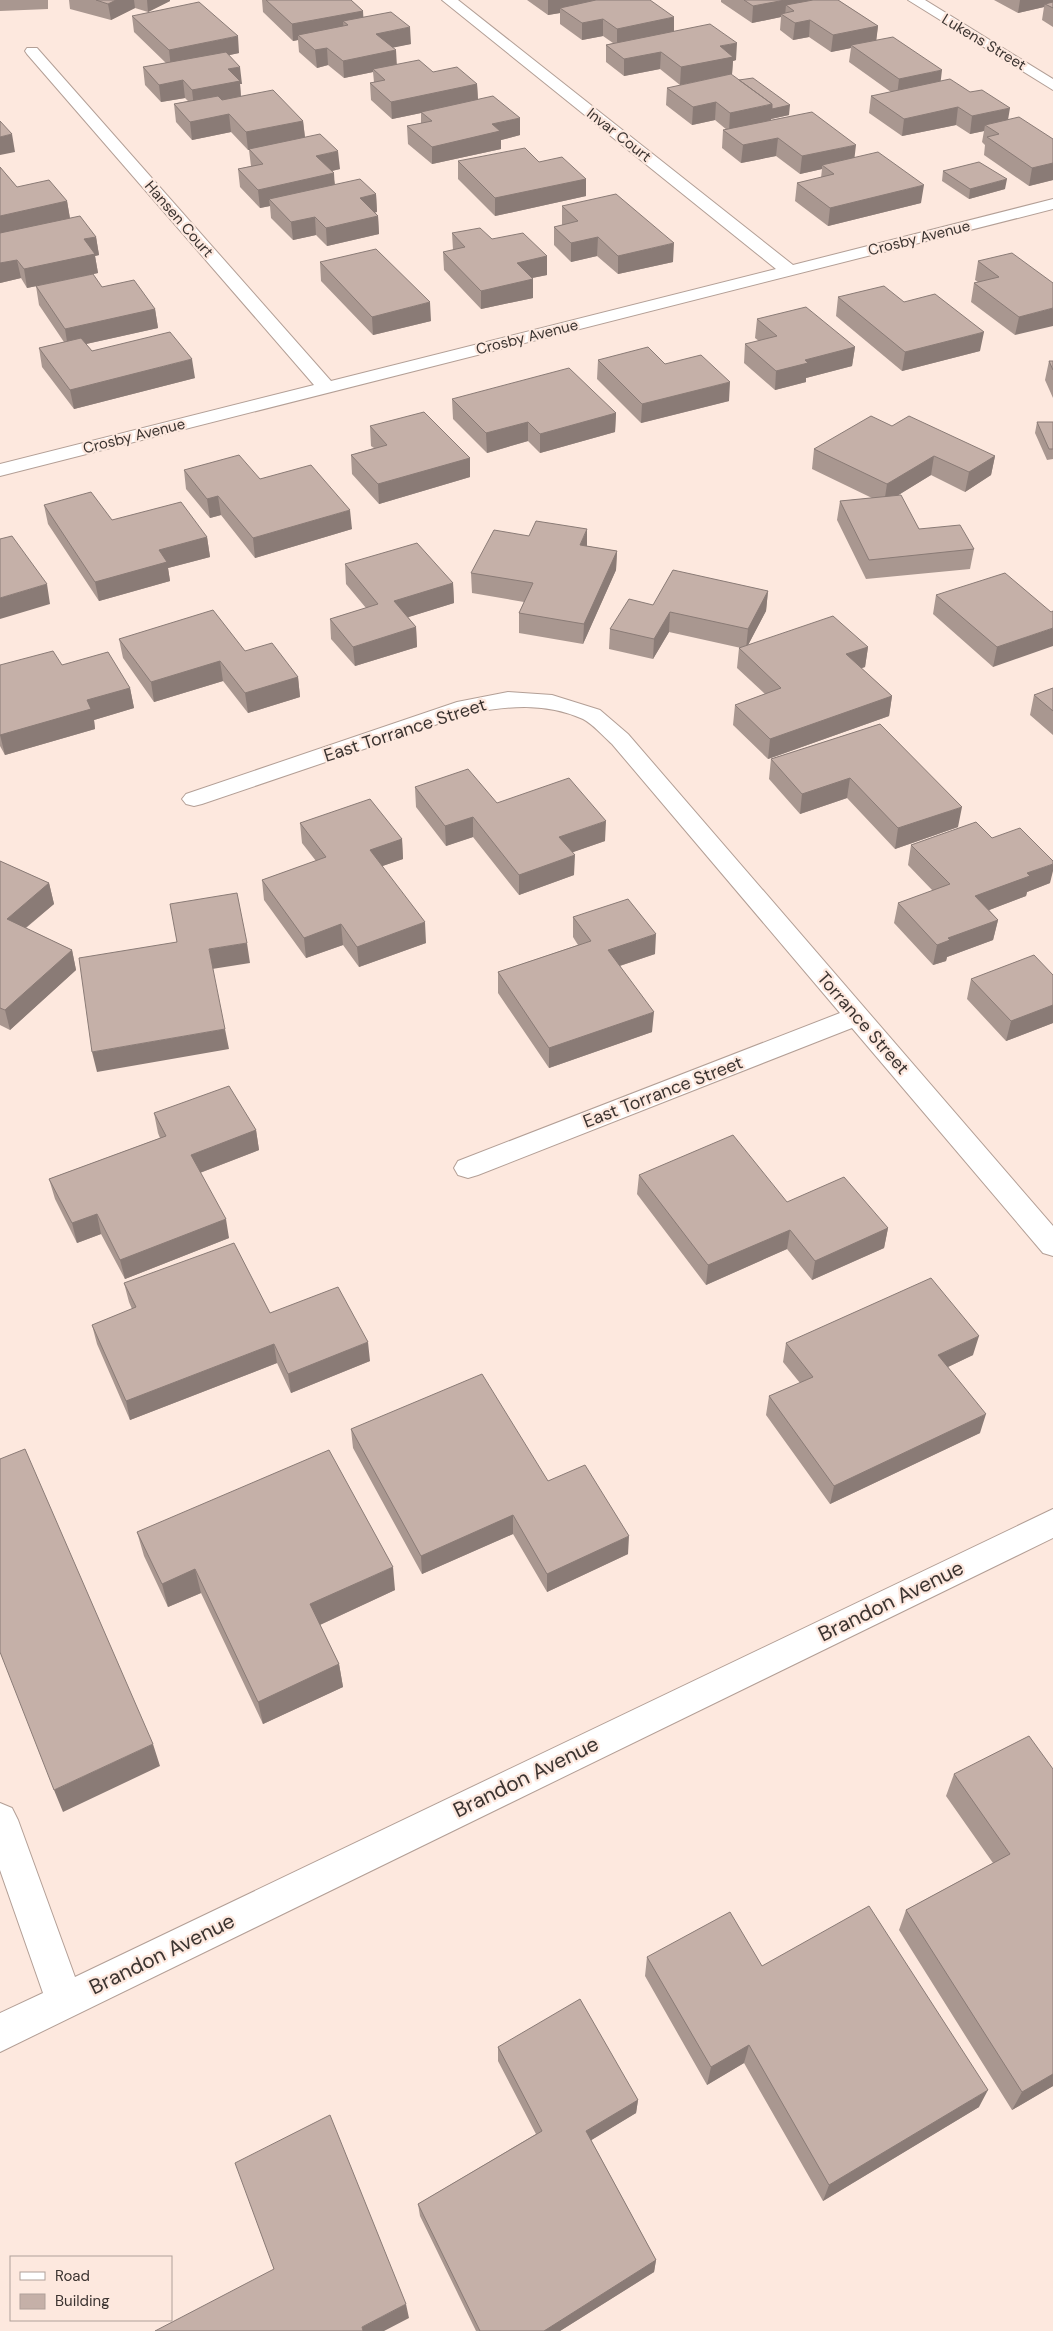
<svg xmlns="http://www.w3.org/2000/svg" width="1053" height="2331" viewBox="0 0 1053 2331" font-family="'DM Sans',sans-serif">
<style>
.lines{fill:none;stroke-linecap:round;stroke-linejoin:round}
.minor-casing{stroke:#b39f96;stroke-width:2}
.minor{fill:#fff;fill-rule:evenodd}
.wall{fill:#a99790}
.shaded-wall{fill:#8a7b76}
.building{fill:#c5b0a8;stroke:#8a7b76}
.labels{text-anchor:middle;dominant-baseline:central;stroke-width:4.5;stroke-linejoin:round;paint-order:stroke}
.far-street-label{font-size:15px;fill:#3c3431;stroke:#fde8de}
.street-label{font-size:18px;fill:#3c3431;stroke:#fde8de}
.near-street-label{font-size:21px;fill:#3c3431;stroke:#fde8de}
</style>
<rect width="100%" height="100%" fill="#fde8de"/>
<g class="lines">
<g class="minor-casing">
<path id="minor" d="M 442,0 L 458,0 L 793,265 L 1053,199 L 1053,209 L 0,476 L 0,464 L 314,385 L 27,54 L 25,51 L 27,48 L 37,48 L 331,381 L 776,269 Z
M 908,0 L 925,0 L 1053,79 L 1053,90 Z
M 508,692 L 552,695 L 600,710 L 628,734 L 1053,1226 L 1053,1256 L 1043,1253 L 852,1028 L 478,1175 L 468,1178 L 458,1175 L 454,1168 L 458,1161 L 840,1013 L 612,744 C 603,736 593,724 583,719 C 545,702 508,706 470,713 L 202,804 L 194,806 L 186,804 L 182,799 L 186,794 L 457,702 Z
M 1053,1509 L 1053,1538 L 0,2052 L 0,2013 L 43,1993 L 0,1870 L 0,1803 L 12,1808 L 18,1820 L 75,1977 Z"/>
</g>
<use href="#minor" class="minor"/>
</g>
<path class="wall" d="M 0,0 L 48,0 L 48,9 L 0,11 Z
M 69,0 L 170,0 L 170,1 L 148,12 L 135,8 L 111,20 L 70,9 Z
M 262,0 L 351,0 L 363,11 L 363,17 L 411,44 L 393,47 L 396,64 L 433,72 L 477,84 L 478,99 L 520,135 L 501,140 L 501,149 L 432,164 L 408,144 L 407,126 L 421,123 L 421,113 L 392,119 L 371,100 L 370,83 L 374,82 L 373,72 L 344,78 L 328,65 L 317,68 L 299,52 L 298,40 L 293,41 L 263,12 Z
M 527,0 L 650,0 L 674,31 L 736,60 L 733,61 L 732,74 L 680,85 L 660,69 L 624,76 L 606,62 L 606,45 L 613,43 L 603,36 L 582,40 L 560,24 L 560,13 L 548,15 Z
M 721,0 L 838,0 L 878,26 L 876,40 L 940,81 L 1008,119 L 1053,139 L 1053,180 L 1029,186 L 984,155 L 985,145 L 982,142 L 984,131 L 970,134 L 956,125 L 902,136 L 869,113 L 871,96 L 891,92 L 849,62 L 851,48 L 831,52 L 809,37 L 793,40 L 780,30 L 781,17 L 752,23 L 721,2 Z
M 994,0 L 1053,0 L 1053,27 L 1042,20 L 1044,7 L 1018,13 Z
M 132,16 L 239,53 L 229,55 L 242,84 L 240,84 L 241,96 L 303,121 L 305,137 L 340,169 L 332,171 L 335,184 L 376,194 L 377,212 L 375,212 L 378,216 L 379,234 L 327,246 L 316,235 L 293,240 L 271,218 L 270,206 L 260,208 L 240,187 L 238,169 L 251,166 L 249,150 L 248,150 L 231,132 L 192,140 L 176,122 L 174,104 L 188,101 L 185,98 L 161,102 L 145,85 L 143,67 L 166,63 L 134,32 Z
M 667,88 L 789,115 L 771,119 L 771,120 L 854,158 L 921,203 L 828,226 L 795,201 L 797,183 L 821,178 L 822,169 L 800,174 L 776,156 L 741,163 L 722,148 L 723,130 L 727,130 L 715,120 L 692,125 L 666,105 Z
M 458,161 L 539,162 L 586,179 L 586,196 L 495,216 L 458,179 Z
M 0,167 L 17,187 L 67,201 L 70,218 L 96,237 L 99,255 L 95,256 L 98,273 L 27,288 L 21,278 L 0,283 Z
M 943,171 L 1005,189 L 969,199 L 942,181 Z
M 562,206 L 673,262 L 618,274 L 597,256 L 571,262 L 554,245 L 554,227 L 562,225 Z
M 452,233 L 492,239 L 547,256 L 547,275 L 532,278 L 533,279 L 533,298 L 481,309 L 444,270 L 443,252 L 453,250 Z
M 978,261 L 1053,283 L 1015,335 L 971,302 L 974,283 L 978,282 L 975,280 Z
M 320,262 L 431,321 L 373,335 L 321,281 Z
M 36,286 L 102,287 L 155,309 L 158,328 L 86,344 L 92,351 L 195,378 L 74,409 L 42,367 L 39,348 L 64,342 L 39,305 Z
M 838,297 L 904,302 L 980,351 L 902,371 L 836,316 Z
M 757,319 L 855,347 L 852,366 L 806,378 L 806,382 L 775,390 L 744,363 L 745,344 L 759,341 L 755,338 Z
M 598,360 L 665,364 L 729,401 L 641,423 L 597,379 Z
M 1049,361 L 1053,361 L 1053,398 L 1045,380 Z
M 452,399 L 616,413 L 615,432 L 540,453 L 528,441 L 487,453 L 453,419 Z
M 1037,422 L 1053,422 L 1053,459 L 1047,460 L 1035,433 Z
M 370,426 L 470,458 L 470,477 L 379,504 L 352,474 L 351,455 L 374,448 L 371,446 Z
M 892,426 L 995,456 L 991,475 L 965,492 L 931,475 L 898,495 L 919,529 L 974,549 L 970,569 L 866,579 L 837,520 L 840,501 L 872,498 L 812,469 L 814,449 Z
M 184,470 L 260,479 L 352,529 L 255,558 L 221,515 L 210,518 L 186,489 Z
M 44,505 L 112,520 L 207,537 L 210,557 L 168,568 L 170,581 L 99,601 L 48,524 Z
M 587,546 L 617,551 L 616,570 L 583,644 L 519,633 L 519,613 L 524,602 L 472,593 L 471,573 Z
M 345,564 L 453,583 L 454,603 L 408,617 L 416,627 L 417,647 L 355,666 L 331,639 L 330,619 L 366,608 L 346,584 Z
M 768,591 L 766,611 L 748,645 L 868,647 L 865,667 L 861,668 L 892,696 L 889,716 L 768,759 L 733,725 L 735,705 L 765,694 L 737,668 L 739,648 L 741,648 L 669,632 L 653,659 L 609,649 L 610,629 L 653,605 Z
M 936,595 L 1051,612 L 993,667 L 933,614 Z
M 119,639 L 245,651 L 298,677 L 300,697 L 248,713 L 223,681 L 154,702 L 123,658 Z
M 0,665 L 130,688 L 134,708 L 94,720 L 95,729 L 5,755 L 0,746 Z
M 1053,688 L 1053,735 L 1030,715 L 1034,695 Z
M 880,724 L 958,827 L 895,849 L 847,798 L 800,814 L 769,779 L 771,759 Z
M 415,787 L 497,803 L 605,841 L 573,852 L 574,875 L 519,895 L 473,837 L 446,846 L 416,807 Z
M 300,823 L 402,839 L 403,859 L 382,866 L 426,943 L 359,967 L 343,945 L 306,958 L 264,900 L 262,880 L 316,861 L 302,843 Z
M 992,838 L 1050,883 L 1027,892 L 1026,896 L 989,910 L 998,920 L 993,940 L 947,957 L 946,961 L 933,965 L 894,923 L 898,903 L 933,891 L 908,865 L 911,845 Z
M 0,861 L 49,883 L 54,904 L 26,928 L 72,950 L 76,970 L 10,1030 L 0,1025 Z
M 573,917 L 655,954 L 620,966 L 652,1032 L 549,1068 L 498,993 L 498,972 L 578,945 L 573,937 Z
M 1053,975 L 1053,1023 L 1006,1041 L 967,999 L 971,979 Z
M 154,1113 L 256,1130 L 259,1150 L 200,1173 L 229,1238 L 125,1279 L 101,1234 L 77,1243 L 55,1199 L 49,1179 L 160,1138 L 158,1133 Z
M 639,1175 L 888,1228 L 884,1248 L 812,1280 L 787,1249 L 706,1285 L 637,1194 Z
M 124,1283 L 270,1313 L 370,1361 L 291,1393 L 277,1363 L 130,1420 L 97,1344 L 92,1325 L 132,1309 L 129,1302 Z
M 786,1343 L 973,1355 L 948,1367 L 980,1433 L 830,1504 L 766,1415 L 769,1396 L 800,1383 L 783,1362 Z
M 351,1429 L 548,1481 L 628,1554 L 547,1592 L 513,1534 L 422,1574 L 353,1448 Z
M 137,1532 L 395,1590 L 320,1625 L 339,1664 L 343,1687 L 263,1724 L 201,1593 L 168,1607 L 144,1556 Z
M 1053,1769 L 1053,2086 L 1012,2110 L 899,1930 L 906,1910 L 993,1863 L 946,1796 L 954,1774 Z
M 647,1957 L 762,1966 L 979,2107 L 823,2201 L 744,2063 L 707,2085 L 645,1976 Z
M 498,2047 L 638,2100 L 636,2113 L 591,2140 L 656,2260 L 654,2272 L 560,2331 L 476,2331 L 420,2216 L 418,2204 L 536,2134 L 498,2061 Z"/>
<path class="shaded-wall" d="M 116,0 L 134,0 L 135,8 L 111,20 L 108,4 Z
M 147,0 L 170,0 L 170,1 L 148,12 Z
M 548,0 L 611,0 L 560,8 L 560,13 L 548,15 Z
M 785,0 L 815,0 L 794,11 L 786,5 L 785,16 L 781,14 L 781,17 L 752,23 L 753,6 Z
M 1020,0 L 1053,0 L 1053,5 L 1045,4 L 1044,7 L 1018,13 Z
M 363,11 L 364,28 L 348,25 L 343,21 L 344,32 L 298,35 L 298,40 L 293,41 L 292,24 Z
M 674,17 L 674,33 L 617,46 L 617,29 Z
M 603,19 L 603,36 L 582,40 L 582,23 Z
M 810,20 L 809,37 L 793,40 L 795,23 Z
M 878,26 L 876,43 L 851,45 L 851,48 L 831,52 L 833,35 Z
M 410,27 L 411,44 L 377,51 L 376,34 Z
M 238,36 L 239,53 L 171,68 L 169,50 Z
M 737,43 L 736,60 L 733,61 L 732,74 L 680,85 L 681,67 L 720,46 Z
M 327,48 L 328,65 L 317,68 L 315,50 Z
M 396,50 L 397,67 L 373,69 L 373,72 L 344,78 L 343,61 Z
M 661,52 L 660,69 L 624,76 L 624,59 Z
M 240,67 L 242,84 L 240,84 L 241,98 L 194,108 L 192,90 L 228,69 Z
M 942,70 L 940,87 L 897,96 L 899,79 Z
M 183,80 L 185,98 L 161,102 L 159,85 Z
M 477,84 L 478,101 L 421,112 L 421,113 L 392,119 L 391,102 Z
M 716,102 L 715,120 L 692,125 L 693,107 Z
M 772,104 L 790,105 L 789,115 L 771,119 L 770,122 L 729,131 L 730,113 Z
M 958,107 L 956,125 L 902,136 L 904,119 Z
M 1010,108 L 1007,126 L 985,125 L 984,131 L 970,134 L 972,116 Z
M 229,114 L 231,132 L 192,140 L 190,122 Z
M 520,118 L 520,135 L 501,140 L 501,149 L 432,164 L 432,147 L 492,124 Z
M 303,121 L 305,138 L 248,150 L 246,132 Z
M 12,134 L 15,152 L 0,155 L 0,137 Z
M 778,138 L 776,156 L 741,163 L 743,145 Z
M 856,145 L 854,162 L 822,165 L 822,169 L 800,174 L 802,156 Z
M 338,151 L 340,169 L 318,174 L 316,156 Z
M 1053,163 L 1053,180 L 1029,186 L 1032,168 Z
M 334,173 L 335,191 L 269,199 L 270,206 L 260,208 L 258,190 Z
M 586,179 L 586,196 L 495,216 L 495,198 Z
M 1007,179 L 1005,189 L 969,199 L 970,189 Z
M 924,185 L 921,203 L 828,226 L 830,208 Z
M 376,194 L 377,212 L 361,216 L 360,198 Z
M 67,201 L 70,219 L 0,235 L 0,216 Z
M 378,216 L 379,234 L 327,246 L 326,228 Z
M 315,217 L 316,235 L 293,240 L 291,222 Z
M 96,237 L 99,255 L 95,256 L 98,273 L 27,288 L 24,269 L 84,239 Z
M 598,237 L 597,256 L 571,262 L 571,243 Z
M 674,243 L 673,262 L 618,274 L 618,256 Z
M 547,256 L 547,275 L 517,281 L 517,263 Z
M 17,260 L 21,278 L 0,283 L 0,263 Z
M 533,279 L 533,298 L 481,309 L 481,291 Z
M 430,302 L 431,321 L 373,335 L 372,317 Z
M 1053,308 L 1053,326 L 1015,335 L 1019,317 Z
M 155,309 L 158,328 L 68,348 L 65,329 Z
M 984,332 L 980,351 L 902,371 L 905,352 Z
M 855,347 L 852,366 L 806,378 L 806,382 L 775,390 L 776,371 L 805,360 Z
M 192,359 L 195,378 L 74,409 L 70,390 Z
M 730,382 L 729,401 L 641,423 L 642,404 Z
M 616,413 L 615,432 L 540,453 L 540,434 Z
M 528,422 L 528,441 L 487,453 L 486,433 Z
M 934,456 L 931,475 L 884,504 L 887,484 Z
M 995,456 L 991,475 L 965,492 L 969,472 Z
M 470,458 L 470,477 L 379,504 L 378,484 Z
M 218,496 L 221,515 L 210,518 L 207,499 Z
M 350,510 L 352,529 L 255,558 L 253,538 Z
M 587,529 L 587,548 L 580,545 Z
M 207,537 L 210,557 L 168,568 L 170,581 L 99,601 L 95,582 L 159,550 Z
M 617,551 L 616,570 L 583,644 L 584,624 Z
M 453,583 L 454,603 L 396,621 L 394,601 Z
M 47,584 L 50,604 L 0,619 L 0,598 Z
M 768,591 L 766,611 L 746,649 L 748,629 Z
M 670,612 L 669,632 L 653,659 L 654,639 Z
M 416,627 L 417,647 L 355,666 L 353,647 Z
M 1053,628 L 1053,646 L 993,667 L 997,647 Z
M 868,647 L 865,667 L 844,674 L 846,654 Z
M 220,661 L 223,681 L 154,702 L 151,682 Z
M 298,677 L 300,697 L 248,713 L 245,693 Z
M 130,688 L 134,708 L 94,720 L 95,729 L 5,755 L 0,735 L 87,700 Z
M 892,696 L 889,716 L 768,759 L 770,739 Z
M 850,778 L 847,798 L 800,814 L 802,794 Z
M 962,807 L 958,827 L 895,849 L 898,828 Z
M 473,817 L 473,837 L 446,846 L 445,826 Z
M 606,821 L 605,841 L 559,857 L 559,837 Z
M 402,839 L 403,859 L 371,870 L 370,850 Z
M 575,855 L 574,875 L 519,895 L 519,875 Z
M 1053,864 L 1053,871 L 1050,883 L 1027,892 L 1026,896 L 971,917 L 975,896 L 1027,873 Z
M 49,883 L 54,904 L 12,939 L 7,919 Z
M 998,920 L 993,940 L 947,957 L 946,961 L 933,965 L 937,945 L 948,938 Z
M 425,922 L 426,943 L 359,967 L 357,947 Z
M 341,924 L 343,945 L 306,958 L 304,938 Z
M 656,934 L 655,954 L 607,970 L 608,950 Z
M 247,943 L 250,963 L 212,969 L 209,949 Z
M 72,950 L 76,970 L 10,1030 L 5,1010 Z
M 1053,1005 L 1053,1023 L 1006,1041 L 1011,1021 Z
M 654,1012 L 652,1032 L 549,1068 L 549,1048 Z
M 225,1029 L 229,1049 L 97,1072 L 92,1052 Z
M 256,1130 L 259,1150 L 194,1175 L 191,1155 Z
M 97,1214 L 101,1234 L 77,1243 L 72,1223 Z
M 226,1219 L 229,1238 L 125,1279 L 120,1260 Z
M 888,1228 L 884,1248 L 812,1280 L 815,1261 Z
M 790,1230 L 787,1249 L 706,1285 L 708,1265 Z
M 979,1336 L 973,1355 L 933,1374 L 938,1355 Z
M 368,1342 L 370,1361 L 291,1393 L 288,1374 Z
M 274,1344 L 277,1363 L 130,1420 L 126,1401 Z
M 986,1414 L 980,1433 L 830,1504 L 834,1486 Z
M 513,1515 L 513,1534 L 422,1574 L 421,1556 Z
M 629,1536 L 628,1554 L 547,1592 L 547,1574 Z
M 393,1567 L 395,1590 L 313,1628 L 310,1604 Z
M 195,1569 L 201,1593 L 168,1607 L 162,1584 Z
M 339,1664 L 343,1687 L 263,1724 L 258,1702 Z
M 153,1744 L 160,1766 L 63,1812 L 54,1790 Z
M 749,2045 L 744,2063 L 707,2085 L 711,2067 Z
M 1053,2074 L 1053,2086 L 1012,2110 L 1022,2092 Z
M 988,2090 L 979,2107 L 823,2201 L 829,2185 Z
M 638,2100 L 636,2113 L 585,2144 L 586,2131 Z
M 656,2260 L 654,2272 L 560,2331 L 544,2331 Z
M 406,2304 L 409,2318 L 384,2331 L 363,2331 L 362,2327 Z"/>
<path class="building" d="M 96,0 L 116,0 L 108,4 Z
M 266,0 L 351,0 L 363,11 L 292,24 Z
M 596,0 L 650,0 L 674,17 L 617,29 L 603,19 L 582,23 L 560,8 Z
M 744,0 L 785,0 L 753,6 Z
M 813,0 L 838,0 L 878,26 L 833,35 L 810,20 L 795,23 L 781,14 L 794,11 L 786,5 Z
M 199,2 L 238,36 L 169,50 L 132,16 Z
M 1053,2 L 1053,8 L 1045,4 Z
M 391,12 L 410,27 L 376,34 L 396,50 L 343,61 L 327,48 L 315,50 L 298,35 L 348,25 L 343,21 Z
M 710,24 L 737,43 L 720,46 L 733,57 L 681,67 L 661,52 L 624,59 L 606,45 Z
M 893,37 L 942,70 L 899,79 L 851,45 Z
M 226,52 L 240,67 L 228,69 L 240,81 L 192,90 L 183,80 L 159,85 L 143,67 Z
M 419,60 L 433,72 L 457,67 L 477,84 L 391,102 L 370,83 L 385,80 L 373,69 Z
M 731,74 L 772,104 L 730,113 L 716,102 L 693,107 L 667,88 Z
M 753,78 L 790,105 L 772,109 L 772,104 L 739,80 Z
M 950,79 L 970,92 L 982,90 L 1010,108 L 972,116 L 958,107 L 904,119 L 871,96 Z
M 273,90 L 303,121 L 246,132 L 229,114 L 190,122 L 174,104 L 218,96 L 222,100 Z
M 493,96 L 520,118 L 492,124 L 500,131 L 432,147 L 407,126 L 432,121 L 421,112 Z
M 812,112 L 856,145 L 802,156 L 778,138 L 743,145 L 723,130 Z
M 1019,117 L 1053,139 L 1053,163 L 1032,168 L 987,137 L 999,134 L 985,125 Z
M 0,121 L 12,134 L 0,137 Z
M 320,134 L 338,151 L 316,156 L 334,173 L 258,190 L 238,169 L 263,164 L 249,149 Z
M 525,148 L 539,162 L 562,157 L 586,179 L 495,198 L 458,161 Z
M 878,152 L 924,185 L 830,208 L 797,183 L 834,174 L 822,165 Z
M 979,162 L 1007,179 L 970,189 L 943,171 Z
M 0,167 L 17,187 L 49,180 L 67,201 L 0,216 Z
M 360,179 L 376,194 L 360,198 L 378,216 L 326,228 L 315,217 L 291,222 L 269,199 Z
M 616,194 L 674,243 L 618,256 L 598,237 L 571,243 L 554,227 L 578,221 L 562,206 Z
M 80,216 L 96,237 L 84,239 L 95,254 L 24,269 L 17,260 L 0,263 L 0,233 Z
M 480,228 L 492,239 L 523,233 L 547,256 L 517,263 L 533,279 L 481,291 L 443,252 L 465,247 L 452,233 Z
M 376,249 L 430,302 L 372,317 L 320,262 Z
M 1012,253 L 1053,283 L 1053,308 L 1019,317 L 974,283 L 999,277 L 978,261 Z
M 93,274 L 102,287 L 134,280 L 155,309 L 65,329 L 36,286 Z
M 884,286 L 904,302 L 935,294 L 984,332 L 905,352 L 838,297 Z
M 806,307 L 855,347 L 805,360 L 808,363 L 776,371 L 745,344 L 777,336 L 757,319 Z
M 170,332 L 192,359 L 70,390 L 39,348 L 81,338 L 92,351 Z
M 648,347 L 665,364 L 701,355 L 730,382 L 642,404 L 598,360 Z
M 1049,361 L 1053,361 L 1053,370 Z
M 569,368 L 616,413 L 540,434 L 528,422 L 486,433 L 452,399 Z
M 424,412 L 470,458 L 378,484 L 351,455 L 387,445 L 370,426 Z
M 871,416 L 892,426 L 909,416 L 995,456 L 969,472 L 934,456 L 887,484 L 814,449 Z
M 1037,422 L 1053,422 L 1053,449 L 1049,449 Z
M 239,455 L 260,479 L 311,465 L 350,510 L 253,538 L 218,496 L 207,499 L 184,470 Z
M 91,492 L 112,520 L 181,502 L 207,537 L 159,550 L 167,562 L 95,582 L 44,505 Z
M 901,495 L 919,529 L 960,525 L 974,549 L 869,560 L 840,501 Z
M 536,521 L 587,529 L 580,545 L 617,551 L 584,624 L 519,613 L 533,583 L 471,573 L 494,530 L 529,536 Z
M 12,536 L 47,584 L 0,598 L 0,539 Z
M 417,543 L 453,583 L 394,601 L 416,627 L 353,647 L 330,619 L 378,604 L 345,564 Z
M 673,570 L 768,591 L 748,629 L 670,612 L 654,639 L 610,629 L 629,599 L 653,605 Z
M 1005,573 L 1051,612 L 1053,611 L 1053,628 L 997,647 L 936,595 Z
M 213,610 L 245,651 L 272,643 L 298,677 L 245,693 L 220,661 L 151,682 L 119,639 Z
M 833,616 L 868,647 L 846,654 L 892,696 L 770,739 L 735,705 L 781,688 L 739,648 Z
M 53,651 L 62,665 L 108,652 L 130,688 L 87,700 L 91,709 L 0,735 L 0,665 Z
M 1053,688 L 1053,711 L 1034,695 Z
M 880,724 L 962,807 L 898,828 L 850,778 L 802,794 L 771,759 Z
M 468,769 L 497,803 L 569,778 L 606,821 L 559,837 L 575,855 L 519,875 L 473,817 L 445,826 L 415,787 Z
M 370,799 L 402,839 L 370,850 L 425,922 L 357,947 L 341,924 L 304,938 L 262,880 L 326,857 L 300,823 Z
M 976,822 L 992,838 L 1020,828 L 1053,861 L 1053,864 L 1027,873 L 1030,876 L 975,896 L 998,920 L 948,938 L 950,940 L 937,945 L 898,903 L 950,884 L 911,845 Z
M 0,861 L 49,883 L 7,919 L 72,950 L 5,1010 L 0,1008 Z
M 237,893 L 247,943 L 209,949 L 225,1029 L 92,1052 L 79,958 L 177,942 L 170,904 Z
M 628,899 L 656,934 L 608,950 L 654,1012 L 549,1048 L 498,972 L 591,941 L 573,917 Z
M 1034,955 L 1053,975 L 1053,1005 L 1011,1021 L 971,979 Z
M 229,1086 L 256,1130 L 191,1155 L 226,1219 L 120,1260 L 97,1214 L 72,1223 L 49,1179 L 166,1136 L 154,1113 Z
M 733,1135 L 787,1202 L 844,1177 L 888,1228 L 815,1261 L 790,1230 L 708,1265 L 639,1175 Z
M 234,1243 L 270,1313 L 338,1287 L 368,1342 L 288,1374 L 274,1344 L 126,1401 L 92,1325 L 136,1307 L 124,1283 Z
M 931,1278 L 979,1336 L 938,1355 L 986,1414 L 834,1486 L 769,1396 L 813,1377 L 786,1343 Z
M 482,1374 L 548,1481 L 585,1465 L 629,1536 L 547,1574 L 513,1515 L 421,1556 L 351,1429 Z
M 25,1449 L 153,1744 L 54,1790 L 0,1652 L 0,1459 Z
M 329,1450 L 393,1567 L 310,1604 L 339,1664 L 258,1702 L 195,1569 L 162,1584 L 137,1532 Z
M 1029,1736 L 1053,1769 L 1053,2074 L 1022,2092 L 906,1910 L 1010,1854 L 954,1774 Z
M 869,1906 L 988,2090 L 829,2185 L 749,2045 L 711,2067 L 647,1957 L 730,1912 L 762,1966 Z
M 580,1999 L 638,2100 L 586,2131 L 656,2260 L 544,2331 L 480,2331 L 418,2204 L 542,2131 L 498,2047 Z
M 330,2115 L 406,2304 L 362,2327 L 363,2331 L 155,2331 L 274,2269 L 235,2163 Z"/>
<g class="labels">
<g class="far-street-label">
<text transform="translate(984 42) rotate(31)">Lukens Street</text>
<text transform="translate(619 135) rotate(38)">Invar Court</text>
<text transform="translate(179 219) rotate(49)">Hansen Court</text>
<text transform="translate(919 238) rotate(-14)">Crosby Avenue</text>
<text transform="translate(527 337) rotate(-14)">Crosby Avenue</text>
<text transform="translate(134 436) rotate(-14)">Crosby Avenue</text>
</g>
<g class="street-label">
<text transform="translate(405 730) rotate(-18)">East Torrance Street</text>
<text transform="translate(863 1023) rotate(49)">Torrance Street</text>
<text transform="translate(663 1092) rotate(-21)">East Torrance Street</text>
</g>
<g class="near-street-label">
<text transform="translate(891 1601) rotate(-26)">Brandon Avenue</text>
<text transform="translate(526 1777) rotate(-26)">Brandon Avenue</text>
<text transform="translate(162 1954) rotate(-26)">Brandon Avenue</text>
</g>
</g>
<rect x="10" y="2256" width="162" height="65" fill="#fde8de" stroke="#b0a099"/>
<rect x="20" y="2272" width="25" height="8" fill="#ffffff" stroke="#b0a099"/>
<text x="55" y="2281" font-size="15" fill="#3c3431">Road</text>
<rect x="20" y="2294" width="25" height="15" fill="#c5b0a8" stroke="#b0a099"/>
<text x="55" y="2306" font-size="15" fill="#3c3431">Building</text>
</svg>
